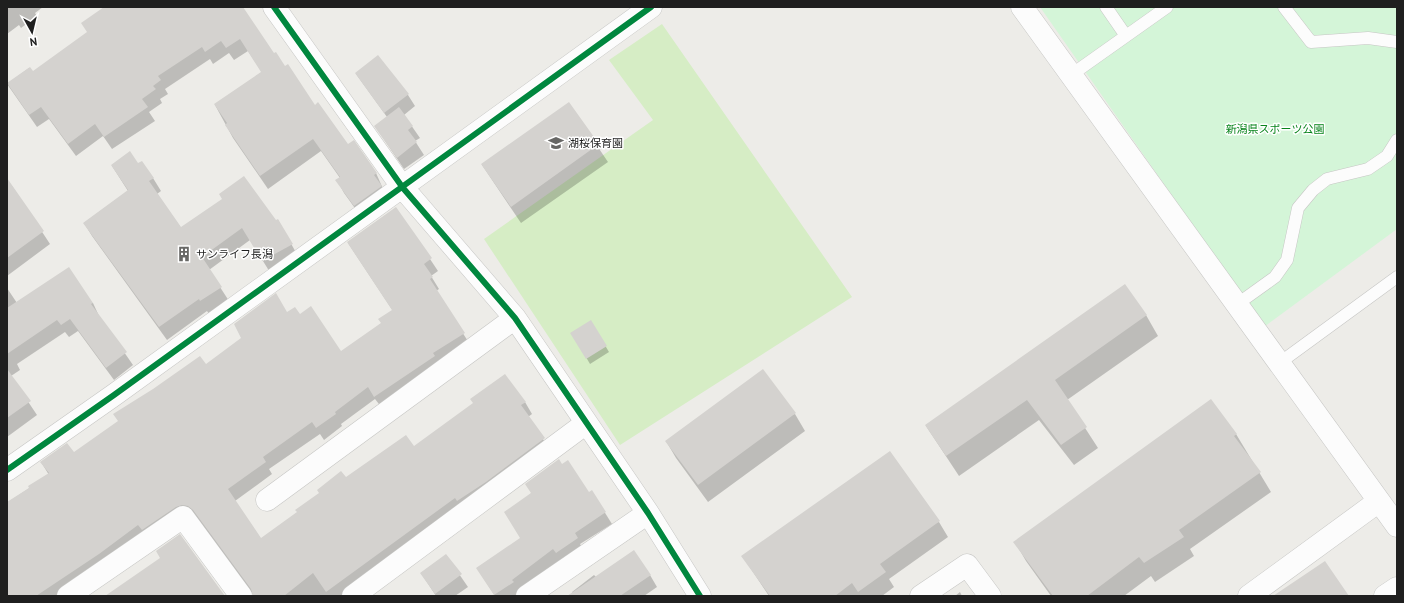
<svg xmlns="http://www.w3.org/2000/svg" width="1404" height="603" viewBox="0 0 1404 603" font-family="'PT Sans','Noto Sans JP',sans-serif">
<style>
.grass{fill:#d6edc5}
.park{fill:#d4f5d8}
.shadow{fill:#0003}
.building{fill:#d4d2cf}
.lines{fill:none;stroke-linecap:round;stroke-linejoin:round}
.lane-casing{stroke:#c6c6c4;stroke-width:13}
.street-casing{stroke:#c6c6c4;stroke-width:23}
.lane{stroke:#fcfcfc;stroke-width:12}
.street{stroke:#fcfcfc;stroke-width:22}
.cycleway-casing{stroke:#fff;stroke-width:8}
.cycleway{stroke:#00873e;stroke-width:6}
.labels{text-anchor:middle;dominant-baseline:central;stroke-width:3;stroke-linejoin:round;paint-order:stroke}
.park-label{font-size:11px;fill:#07841b;stroke:#fff}
.poi-label{font-size:11px;fill:#1f1f1f;stroke:#fff;text-anchor:start}
</style>
<rect width="100%" height="100%" fill="#edece8"/>
<path class="grass" d="M 662,24 L 852,297 L 620,445 L 484,239 L 653,120 L 609,60 Z"/>
<path class="park" d="M 1040,7 L 1397,7 L 1397,229 L 1264,327 Z"/>
<path class="shadow" d="M 7,7 L 43,7 L 35,13 L 37,16 L 21,28 L 19,25 L 7,34 Z
M 109,7 L 242,7 L 273,55 L 314,106 L 348,146 L 376,173 L 388,200 L 362,218 L 344,193 L 337,180 L 340,178 L 321,151 L 268,189 L 233,138 L 215,105 L 262,72 L 248,51 L 234,60 L 229,53 L 213,64 L 210,59 L 165,89 L 168,94 L 160,99 L 162,103 L 149,112 L 155,121 L 112,149 L 103,136 L 76,156 L 49,119 L 37,127 L 7,84 L 29,68 L 33,72 L 88,33 Z
M 356,74 L 408,95 L 415,106 L 404,115 L 420,138 L 415,141 L 424,155 L 404,169 L 375,126 L 387,117 Z
M 569,104 L 608,162 L 521,223 L 482,165 Z
M 138,164 L 153,178 L 161,191 L 157,194 L 181,228 L 278,220 L 299,258 L 271,274 L 250,240 L 209,270 L 229,301 L 209,314 L 207,311 L 167,340 L 92,236 L 84,223 L 128,191 L 112,166 Z
M 12,186 L 50,244 L 7,276 L 7,189 Z
M 396,208 L 438,271 L 431,276 L 439,289 L 436,291 L 471,346 L 382,408 L 375,399 L 341,424 L 342,426 L 324,440 L 320,434 L 269,469 L 272,474 L 235,501 L 261,539 L 345,478 L 414,447 L 525,402 L 532,414 L 528,417 L 551,451 L 343,596 L 254,596 L 196,518 L 61,596 L 7,596 L 7,503 L 49,475 L 41,462 L 74,454 L 287,314 L 300,315 L 341,353 L 382,323 L 393,311 L 348,243 Z
M 7,288 L 17,303 L 93,303 L 99,316 L 133,365 L 114,380 L 78,331 L 69,337 L 65,332 L 17,364 L 20,370 L 11,376 L 37,415 L 7,437 Z
M 1146,315 L 1158,336 L 1067,400 L 1098,448 L 1074,465 L 1039,420 L 959,476 L 926,426 Z
M 591,322 L 609,352 L 590,364 L 572,333 Z
M 795,414 L 805,431 L 708,502 L 676,458 L 666,441 Z
M 1236,434 L 1271,492 L 1190,549 L 1194,556 L 1155,582 L 1151,576 L 1124,596 L 1051,596 L 1026,561 L 1015,542 Z
M 562,465 L 589,493 L 592,492 L 612,524 L 580,544 L 583,549 L 563,563 L 560,560 L 518,591 L 519,594 L 515,596 L 495,596 L 477,568 L 521,539 L 531,493 Z
M 939,522 L 948,537 L 889,579 L 894,587 L 882,596 L 769,596 L 743,557 Z
M 446,555 L 468,587 L 455,596 L 436,596 L 421,573 Z
M 594,575 L 596,577 L 650,575 L 657,587 L 644,596 L 574,596 L 572,592 Z
M 960,592 L 962,596 L 955,596 Z"/>
<path class="building" d="M 104,7 L 243,7 L 274,53 L 276,52 L 285,66 L 288,64 L 315,105 L 318,102 L 348,144 L 354,140 L 377,173 L 374,175 L 382,186 L 354,206 L 335,180 L 340,177 L 313,139 L 260,176 L 225,125 L 227,123 L 214,104 L 261,72 L 240,39 L 226,48 L 221,41 L 205,52 L 202,47 L 158,76 L 161,80 L 153,86 L 156,89 L 142,99 L 148,107 L 104,137 L 95,124 L 68,144 L 41,107 L 29,115 L 7,83 L 30,67 L 33,71 L 87,32 L 81,23 Z
M 378,55 L 409,94 L 384,113 L 355,73 Z
M 569,102 L 599,144 L 511,207 L 481,164 Z
M 399,107 L 413,126 L 408,130 L 417,142 L 397,158 L 374,126 Z
M 130,151 L 138,163 L 142,161 L 154,178 L 149,181 L 181,227 L 222,199 L 219,194 L 244,176 L 276,220 L 278,219 L 293,244 L 262,261 L 242,228 L 202,257 L 222,287 L 200,301 L 199,299 L 159,327 L 83,223 L 128,190 L 111,165 Z
M 7,178 L 44,231 L 7,258 Z
M 396,207 L 432,258 L 424,264 L 433,277 L 430,279 L 465,333 L 433,353 L 435,356 L 374,397 L 368,387 L 335,412 L 336,414 L 316,428 L 312,422 L 263,457 L 266,462 L 228,489 L 261,538 L 297,512 L 295,510 L 319,493 L 317,490 L 341,471 L 346,477 L 406,435 L 414,446 L 473,403 L 470,399 L 505,374 L 526,402 L 521,405 L 545,438 L 486,482 L 457,501 L 455,498 L 326,592 L 313,573 L 284,596 L 253,596 L 251,589 L 193,510 L 188,506 L 182,505 L 176,507 L 142,530 L 138,525 L 99,554 L 36,596 L 7,596 L 7,502 L 29,488 L 28,486 L 49,473 L 40,462 L 67,443 L 74,452 L 118,421 L 113,414 L 153,389 L 200,356 L 206,364 L 241,338 L 234,324 L 276,293 L 287,312 L 295,307 L 300,314 L 311,306 L 341,351 L 381,323 L 378,319 L 392,310 L 347,242 Z
M 69,267 L 93,303 L 91,304 L 127,352 L 106,368 L 70,319 L 61,325 L 57,320 L 7,354 L 7,308 Z
M 1125,284 L 1147,315 L 1055,380 L 1087,427 L 1061,445 L 1027,400 L 946,456 L 925,425 Z
M 591,320 L 607,346 L 586,359 L 570,333 Z
M 7,369 L 31,401 L 7,418 Z
M 763,369 L 796,413 L 698,485 L 665,441 Z
M 1211,399 L 1237,434 L 1234,436 L 1261,472 L 1179,530 L 1184,537 L 1144,563 L 1139,557 L 1087,596 L 1053,596 L 1013,542 Z
M 890,451 L 940,521 L 880,564 L 886,572 L 858,592 L 852,583 L 835,596 L 770,596 L 741,556 Z
M 559,459 L 562,464 L 568,460 L 589,492 L 592,490 L 606,512 L 575,533 L 578,538 L 556,553 L 553,549 L 512,580 L 514,582 L 494,595 L 476,568 L 520,538 L 504,512 L 531,493 L 525,484 Z
M 180,534 L 225,596 L 105,596 L 160,558 L 156,551 Z
M 634,550 L 651,575 L 620,596 L 567,596 Z
M 446,554 L 462,574 L 435,594 L 420,573 Z
M 1325,561 L 1349,596 L 1273,596 Z"/>
<g class="lines">
<g class="lane-casing">
<path id="lane" d="M 1106,7 L 1126,36
M 1284,7 L 1311,42 L 1368,38 L 1397,42
M 1071,75 L 1167,7
M 1236,305 L 1275,277 L 1287,260 L 1298,208 L 1313,190 L 1327,179 L 1368,169 L 1387,156 L 1397,140
M 1278,364 L 1397,277"/>
</g>
<g class="street-casing">
<path id="street" d="M 274,7 L 403,188 L 515,318 L 648,513 L 700,596
M 1022,7 L 1397,526
M 7,470 L 114,395 L 651,7
M 267,500 L 515,318
M 68,596 L 183,517 L 241,596
M 353,596 L 585,424
M 527,596 L 648,513
M 921,596 L 967,565 L 990,596
M 1249,596 L 1379,501
M 1385,596 L 1397,588"/>
</g>
<use href="#lane" class="lane"/>
<use href="#street" class="street"/>
<g class="cycleway-casing">
<path id="cycleway" d="M 274,7 L 403,188 L 515,318 L 648,513 L 700,596
M 7,470 L 114,395 L 651,7"/>
</g>
<use href="#cycleway" class="cycleway"/>
</g>
<defs>
<g id="school-bare" transform="scale(1.2)"><path d="M0-5L7-2L0 1L-7-2ZM-4 1L0 2.5L4 1V4Q0 6-4 4Z" fill="#676765" stroke="#fff" stroke-width="2.5" paint-order="stroke"/></g>
<g id="building-bare" transform="scale(1.2)"><path d="M-4-6H4V6H1V3H-1V6H-4ZM-2.5-4.3h1.7v1.8h-1.7ZM.8-4.3h1.7v1.8H.8ZM-2.5-1h1.7V.8h-1.7ZM.8-1h1.7V.8H.8Z" fill="#676765" stroke="#fff" stroke-width="2.5" paint-order="stroke"/></g>
</defs>
<g fill-rule="evenodd">
<use href="#school-bare" x="556" y="143"/>
<use href="#building-bare" x="184" y="254"/>
</g>
<g class="labels">
<g class="park-label">
<text x="1275" y="129">新潟県スポーツ公園</text>
</g>
<g class="poi-label">
<text x="568" y="143">湖桜保育園</text>
<text x="196" y="254">サンライフ長潟</text>
</g>
</g>
<rect width="1404" height="603" fill="none" stroke="#1f1f1f" stroke-width="16"/>
<g transform="translate(32 32) rotate(172)" stroke="#ffffff" stroke-width="3" paint-order="stroke">
<path d="M0-3L7 15L0 10L-7 15Z" fill="#1f1f1f"/>
<text y="-6" font-size="11" font-weight="bold" text-anchor="middle" fill="#1f1f1f">N</text>
</g>
</svg>
